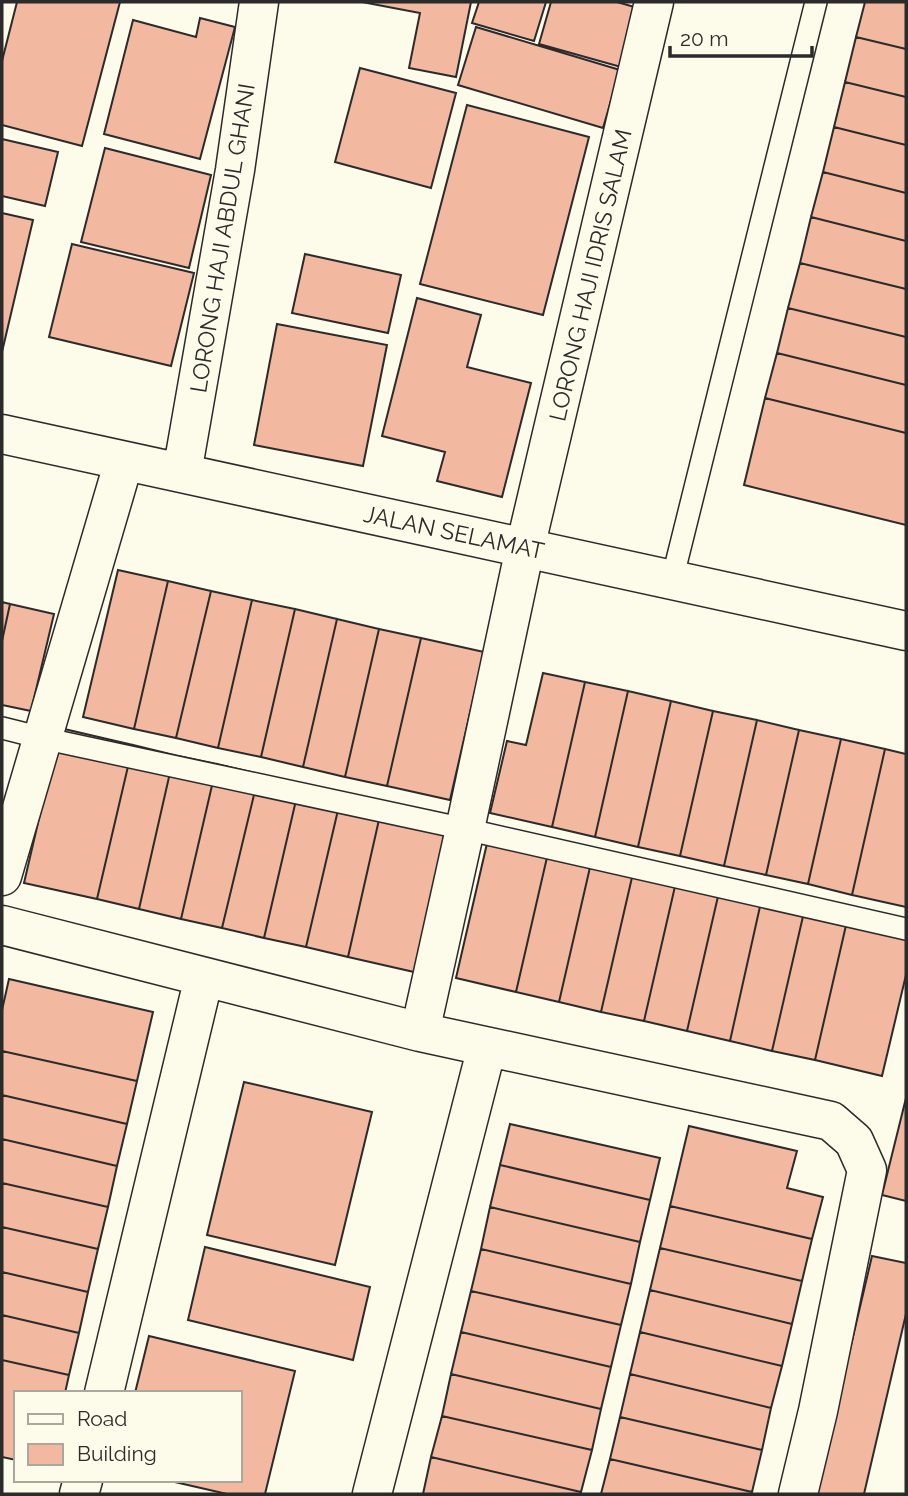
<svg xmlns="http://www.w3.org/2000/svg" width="908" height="1496" viewBox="0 0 908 1496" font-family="Raleway,sans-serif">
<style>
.building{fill:#f2b8a0;stroke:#2b2b2b;stroke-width:2}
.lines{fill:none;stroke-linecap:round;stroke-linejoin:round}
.service-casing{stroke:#2b2b2b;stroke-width:24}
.minor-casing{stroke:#2b2b2b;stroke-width:41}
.service{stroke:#fdfbea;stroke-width:21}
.minor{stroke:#fdfbea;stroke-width:38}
.labels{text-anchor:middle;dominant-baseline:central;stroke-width:5;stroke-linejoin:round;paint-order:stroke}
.street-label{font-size:23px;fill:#2b2b2b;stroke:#fdfbea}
</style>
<rect width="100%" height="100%" fill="#fdfbea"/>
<path class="building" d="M 17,2 L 120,2 L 82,146 L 2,125 L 2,61 Z
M 362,2 L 471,2 L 456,77 L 409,68 L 420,13 Z
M 479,2 L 546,2 L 534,41 L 472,23 Z
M 551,2 L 617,2 L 638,8 L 621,67 L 539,44 Z
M 865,2 L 906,2 L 906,49 L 856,37 Z
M 200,18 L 235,27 L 200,159 L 104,134 L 133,20 L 196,37 Z
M 476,27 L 620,70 L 603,128 L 458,85 Z
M 856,37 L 906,49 L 906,97 L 845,82 Z
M 360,68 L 456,93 L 431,188 L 335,162 Z
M 845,82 L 906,97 L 906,145 L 834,127 Z
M 467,105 L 589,137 L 543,315 L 420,284 Z
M 834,127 L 906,145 L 906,193 L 823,172 Z
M 2,139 L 58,152 L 45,206 L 2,196 Z
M 105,148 L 211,175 L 189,268 L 81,242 Z
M 823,172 L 906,193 L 906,241 L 811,217 Z
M 2,213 L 33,220 L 2,352 Z
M 811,217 L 906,241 L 906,289 L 800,263 Z
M 72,244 L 194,273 L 171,366 L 49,337 Z
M 305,254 L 401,275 L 388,333 L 292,313 Z
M 800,263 L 906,289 L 906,337 L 788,308 Z
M 417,298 L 481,315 L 467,367 L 531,383 L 502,497 L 437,481 L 445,452 L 382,436 Z
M 788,308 L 906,337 L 906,385 L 777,353 Z
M 277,324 L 387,345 L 363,466 L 254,445 Z
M 777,353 L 906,385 L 906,433 L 765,398 Z
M 765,398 L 906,433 L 906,525 L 744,485 Z
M 118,570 L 168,581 L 134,729 L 83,717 Z
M 168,581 L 211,591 L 176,738 L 134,729 Z
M 211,591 L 252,600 L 218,748 L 176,738 Z
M 252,600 L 295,609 L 261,757 L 218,748 Z
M 2,602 L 10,604 L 2,641 Z
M 10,604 L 54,614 L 31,711 L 2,705 L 2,641 Z
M 295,609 L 337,619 L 303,767 L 261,757 Z
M 337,619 L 379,629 L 345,777 L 303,767 Z
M 379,629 L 421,638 L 387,786 L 345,777 Z
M 421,638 L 484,652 L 450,800 L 387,786 Z
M 543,673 L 585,682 L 552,827 L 490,813 L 507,741 L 526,745 Z
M 585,682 L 628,691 L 595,837 L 552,827 Z
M 628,691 L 671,701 L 638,847 L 595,837 Z
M 671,701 L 713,711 L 680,856 L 638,847 Z
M 713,711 L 757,720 L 724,866 L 680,856 Z
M 757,720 L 799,730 L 766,875 L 724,866 Z
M 60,728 L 133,745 L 97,899 L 24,883 Z
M 799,730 L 841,739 L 808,884 L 766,875 Z
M 841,739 L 885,749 L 852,895 L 808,884 Z
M 133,745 L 174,755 L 139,909 L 97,899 Z
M 885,749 L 906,754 L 906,907 L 852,895 Z
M 174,755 L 217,764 L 181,919 L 139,909 Z
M 217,764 L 259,774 L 222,928 L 181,919 Z
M 259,774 L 300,783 L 264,938 L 222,928 Z
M 300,783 L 342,793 L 306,947 L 264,938 Z
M 342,793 L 383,802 L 348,957 L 306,947 Z
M 383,802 L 449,817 L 414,972 L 348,957 Z
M 488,839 L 548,853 L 516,992 L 456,978 Z
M 548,853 L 591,863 L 559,1002 L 516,992 Z
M 591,863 L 633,873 L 601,1012 L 559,1002 Z
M 633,873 L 676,882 L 644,1021 L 601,1012 Z
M 676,882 L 719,892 L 687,1031 L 644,1021 Z
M 719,892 L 761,902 L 730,1041 L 687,1031 Z
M 761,902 L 804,912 L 772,1051 L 730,1041 Z
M 804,912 L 847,921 L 815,1060 L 772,1051 Z
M 847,921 L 906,935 L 906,975 L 882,1076 L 815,1060 Z
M 9,979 L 153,1012 L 137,1081 L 2,1051 L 2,1010 Z
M 2,1051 L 137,1081 L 127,1124 L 2,1095 Z
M 244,1082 L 372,1112 L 335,1265 L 207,1235 Z
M 2,1095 L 127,1124 L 117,1166 L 2,1139 Z
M 906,1098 L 906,1201 L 882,1195 Z
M 510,1124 L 660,1158 L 650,1200 L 500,1165 Z
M 689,1126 L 797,1151 L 787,1188 L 823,1197 L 812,1239 L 670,1206 Z
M 2,1139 L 117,1166 L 108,1207 L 2,1183 Z
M 500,1165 L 650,1200 L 640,1242 L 490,1207 Z
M 2,1183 L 108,1207 L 98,1249 L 2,1227 Z
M 670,1206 L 812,1239 L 802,1281 L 660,1248 Z
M 490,1207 L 640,1242 L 631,1284 L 481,1249 Z
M 2,1227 L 98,1249 L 88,1292 L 2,1272 Z
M 205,1247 L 370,1287 L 353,1360 L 188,1320 Z
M 660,1248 L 802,1281 L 792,1324 L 650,1290 Z
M 481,1249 L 631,1284 L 621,1325 L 471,1291 Z
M 872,1256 L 906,1263 L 906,1314 L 864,1494 L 816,1494 Z
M 2,1272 L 88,1292 L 79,1333 L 2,1315 Z
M 650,1290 L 792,1324 L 782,1366 L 640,1332 Z
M 471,1291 L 621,1325 L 611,1367 L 461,1332 Z
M 2,1315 L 79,1333 L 69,1375 L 2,1360 Z
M 461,1332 L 611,1367 L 601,1409 L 451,1374 Z
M 640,1332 L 782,1366 L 771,1408 L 630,1374 Z
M 149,1336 L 295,1371 L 265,1494 L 227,1494 L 166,1480 L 240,1480 L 240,1393 L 135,1393 Z
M 2,1360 L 69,1375 L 65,1393 L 16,1393 L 16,1460 L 2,1457 Z
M 451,1374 L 601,1409 L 592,1450 L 442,1416 Z
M 630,1374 L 771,1408 L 762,1450 L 620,1417 Z
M 442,1416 L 592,1450 L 581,1492 L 431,1457 Z
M 620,1417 L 762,1450 L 752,1492 L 610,1459 Z
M 431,1457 L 581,1492 L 581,1494 L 423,1494 Z
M 610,1459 L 752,1492 L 751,1494 L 601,1494 Z"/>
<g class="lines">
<g class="service-casing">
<path id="service" d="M 672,580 L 816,2
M 2,728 L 42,738 L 465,829 L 906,929"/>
</g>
<g class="minor-casing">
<path id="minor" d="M 2,434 L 906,631
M 182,473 L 235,170 L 259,2
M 2,876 L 124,461
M 2,925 L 420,1032 L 831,1121 L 854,1141 L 867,1170 L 818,1411 L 798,1494
M 420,1032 L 465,829 L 525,548 L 654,2
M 104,1393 L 204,977
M 79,1494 L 83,1480
M 372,1494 L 487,1047"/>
</g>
<use href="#service" class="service"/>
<use href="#minor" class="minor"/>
</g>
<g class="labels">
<g class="street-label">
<text transform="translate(222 238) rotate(-81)">LORONG HAJI ABDUL GHANI</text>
<text transform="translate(590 275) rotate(-77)">LORONG HAJI IDRIS SALAM</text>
<text transform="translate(454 532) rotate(12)">JALAN SELAMAT</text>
</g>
</g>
<rect width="908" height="1496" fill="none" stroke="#2b2b2b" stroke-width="7"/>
<rect x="14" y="1391" width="228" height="91" fill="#fdfbea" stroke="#a9a89e" stroke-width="2"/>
<rect x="28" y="1414" width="35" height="10" fill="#fdfbea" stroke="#a9a89e" stroke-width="2"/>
<text x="77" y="1426" font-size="21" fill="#2b2b2b">Road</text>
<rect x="28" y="1444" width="35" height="21" fill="#f2b8a0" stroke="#a9a89e" stroke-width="2"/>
<text x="77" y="1461" font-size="21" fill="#2b2b2b">Building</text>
<path d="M670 46v10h142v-10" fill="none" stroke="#2b2b2b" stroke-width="3.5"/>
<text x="680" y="46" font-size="21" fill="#2b2b2b" stroke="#fdfbea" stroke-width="5" paint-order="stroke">20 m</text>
</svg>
